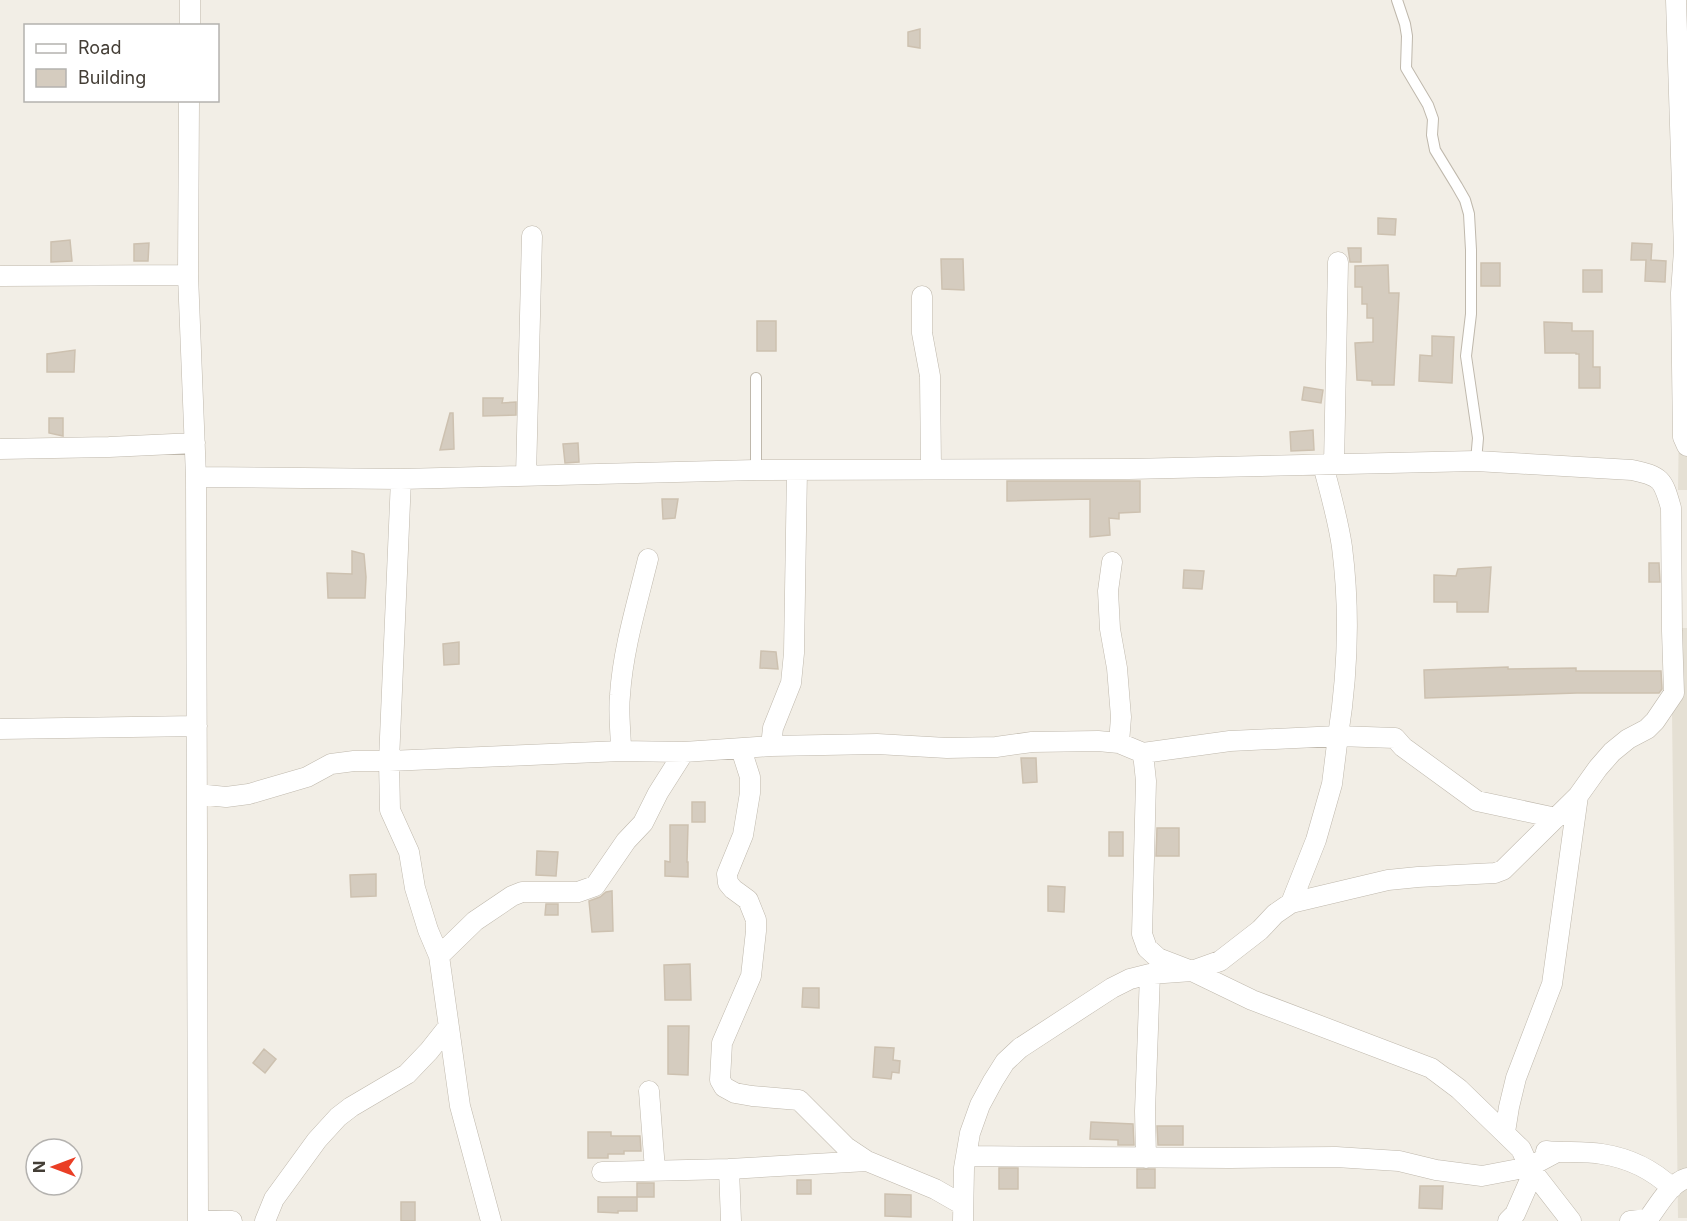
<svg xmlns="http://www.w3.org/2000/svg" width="1687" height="1221" viewBox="0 0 1687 1221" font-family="Inter,sans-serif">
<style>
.residential{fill:#e5e0d4}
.building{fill:#d5ccbf;stroke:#cdc1b0;stroke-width:1.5}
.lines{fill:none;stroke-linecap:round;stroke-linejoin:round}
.service-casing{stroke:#bfb8ac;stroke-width:12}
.minor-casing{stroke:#bfb8ac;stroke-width:21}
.service{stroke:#fff;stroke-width:10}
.minor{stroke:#fff;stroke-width:20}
</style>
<rect width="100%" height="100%" fill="#f2eee6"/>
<path class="residential" d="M 1682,213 L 1687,213 L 1687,490 L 1678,490 Z
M 1671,628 L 1687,628 L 1687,1218 L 1678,1218 Z"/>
<path class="building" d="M 920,29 L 920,48 L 908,46 L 908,32 Z
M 1378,218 L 1396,219 L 1395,235 L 1378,234 Z
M 70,240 L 72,261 L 51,262 L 51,242 Z
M 149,243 L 148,261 L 134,261 L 134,244 Z
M 1632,243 L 1652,244 L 1651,260 L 1666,261 L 1665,282 L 1645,281 L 1646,260 L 1631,260 Z
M 1348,248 L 1361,248 L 1361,262 L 1350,262 Z
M 941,259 L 963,259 L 964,290 L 942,289 Z
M 1481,263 L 1500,263 L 1500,286 L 1481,286 Z
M 1388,265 L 1389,293 L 1399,293 L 1394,385 L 1372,385 L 1372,381 L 1357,380 L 1355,343 L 1373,342 L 1373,318 L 1367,318 L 1367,304 L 1362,304 L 1362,287 L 1355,287 L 1355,266 Z
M 1583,270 L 1602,270 L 1602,292 L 1583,292 Z
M 757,321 L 776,321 L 776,351 L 757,351 Z
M 1544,322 L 1572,323 L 1572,331 L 1593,331 L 1593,367 L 1600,367 L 1600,388 L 1579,388 L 1579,354 L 1576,354 L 1576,353 L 1545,353 Z
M 1432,336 L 1454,337 L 1452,383 L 1419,381 L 1420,355 L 1432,356 Z
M 75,350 L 74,372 L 47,372 L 47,354 Z
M 1304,387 L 1323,390 L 1321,403 L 1302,400 Z
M 483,398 L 503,398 L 502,403 L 516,402 L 516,415 L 483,416 Z
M 450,413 L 453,413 L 454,449 L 440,450 Z
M 49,418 L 63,418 L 63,436 L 49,433 Z
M 1313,430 L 1314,450 L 1291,451 L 1290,432 Z
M 578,443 L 579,462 L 565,463 L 563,444 Z
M 1007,481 L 1140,481 L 1140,512 L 1119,513 L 1119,519 L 1109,518 L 1110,535 L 1090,537 L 1090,499 L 1007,501 Z
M 662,499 L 678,499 L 675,518 L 663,519 Z
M 352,551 L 364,554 L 366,577 L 365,598 L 328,598 L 327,573 L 352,574 Z
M 1649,563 L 1659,563 L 1660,582 L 1649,582 Z
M 1491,567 L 1488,612 L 1457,612 L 1457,602 L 1434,602 L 1434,575 L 1456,576 L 1458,569 Z
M 1184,570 L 1204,571 L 1202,589 L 1183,588 Z
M 459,642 L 459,664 L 444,665 L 443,644 Z
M 761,651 L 776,652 L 778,669 L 760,668 Z
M 1508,667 L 1508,669 L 1576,668 L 1576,671 L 1661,671 L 1662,689 L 1659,693 L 1577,693 L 1425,698 L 1424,670 Z
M 1021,758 L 1036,758 L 1037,782 L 1023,783 Z
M 692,802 L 705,802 L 705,822 L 692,822 Z
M 670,825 L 688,825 L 687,862 L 688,862 L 688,877 L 665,876 L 665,861 L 670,862 Z
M 1157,828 L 1179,828 L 1179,856 L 1156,856 Z
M 1109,832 L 1123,832 L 1123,856 L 1109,856 Z
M 537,851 L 558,852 L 556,876 L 536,875 Z
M 376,874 L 376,896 L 351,897 L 350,875 Z
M 1048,886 L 1065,887 L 1064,912 L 1048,911 Z
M 612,891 L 613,931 L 592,932 L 589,901 L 600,897 L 606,892 Z
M 546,904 L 558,904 L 558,915 L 545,915 Z
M 690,964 L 691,1000 L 665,1000 L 664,965 Z
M 803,988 L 819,988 L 819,1008 L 802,1007 Z
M 668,1026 L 689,1026 L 688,1075 L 668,1074 Z
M 875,1047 L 894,1048 L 893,1060 L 900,1061 L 899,1073 L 892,1072 L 891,1079 L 873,1077 Z
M 264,1049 L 276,1059 L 265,1073 L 253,1063 Z
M 1091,1122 L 1133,1124 L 1134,1145 L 1118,1145 L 1118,1140 L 1090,1139 Z
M 1157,1126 L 1183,1126 L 1183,1145 L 1158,1145 Z
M 588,1132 L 611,1132 L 611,1136 L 640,1136 L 641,1151 L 624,1151 L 624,1154 L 608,1154 L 608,1158 L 588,1158 Z
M 999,1168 L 1018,1168 L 1018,1189 L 999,1189 Z
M 1137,1169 L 1155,1169 L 1155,1188 L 1137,1188 Z
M 797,1180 L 811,1180 L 811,1194 L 797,1194 Z
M 637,1183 L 654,1183 L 654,1197 L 637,1197 Z
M 1420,1186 L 1443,1186 L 1442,1209 L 1419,1208 Z
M 885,1194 L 911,1195 L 911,1217 L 885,1216 Z
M 598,1197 L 637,1197 L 637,1211 L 618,1211 L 618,1213 L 598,1212 Z
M 401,1202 L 415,1202 L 415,1221 L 401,1221 Z"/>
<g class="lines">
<g class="service-casing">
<path id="service" d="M 1397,0 L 1405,24 L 1407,36 L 1406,68 L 1428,105 L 1433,119 L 1432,135 L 1435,150 L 1457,186 L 1465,200 L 1469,214 L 1471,250 L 1471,314 L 1466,356 L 1478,438 L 1476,461
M 756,378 L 756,470"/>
</g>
<g class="minor-casing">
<path id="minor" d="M 1676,0 L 1684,250 L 1681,293 L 1683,437 L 1687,446
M 190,26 L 190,0
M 189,100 L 188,275 L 196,477 L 198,1221
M 0,276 L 188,275
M 922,296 L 922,333 L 930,376 L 931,468
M 0,449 L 109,447 L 195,443
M 1334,465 L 1338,262
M 526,476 L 532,236
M 196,477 L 401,479 L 756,470 L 1129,469 L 1476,461 L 1632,470 C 1661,476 1663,479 1671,508 L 1672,631 L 1674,693 L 1655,721 L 1647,729 L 1628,739 L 1612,752 L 1598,768 L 1578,796 L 1503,870 L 1495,873 L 1418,877 L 1388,880 L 1291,903 L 1275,914 L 1260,930 L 1220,961 L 1192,971 L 1150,974 L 1130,979 L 1112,988 L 1020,1048 L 1005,1062 L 993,1081 L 980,1105 L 970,1133 L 964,1168 L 963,1221
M 401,479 L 389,761 L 621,751 L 684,752 L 771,746 L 877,744 L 947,748 L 996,747 L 1032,742 L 1098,741 L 1119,743 L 1143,753 L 1230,741 L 1338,736 C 1348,673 1350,610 1342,547 C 1338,519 1330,492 1323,465
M 1112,562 L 1108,591 L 1110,629 L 1117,668 L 1121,717 L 1119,743
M 0,729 L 197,726
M 771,746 L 773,728 L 791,683 L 794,653 L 797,470
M 741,749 L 750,777 L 750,793 L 743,835 L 727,874 L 728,883 L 733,889 L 748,900 L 756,920 L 756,931 L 751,976 L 722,1043 L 720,1080 L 724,1087 L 735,1093 L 752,1096 L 799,1100 L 846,1147 L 867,1161 L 935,1189 L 963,1205
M 621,751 C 621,733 618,714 620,695 C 623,649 637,604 648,559
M 1143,753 L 1146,781 L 1142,934 L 1147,948 L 1158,958 L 1192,971 L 1252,1000 L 1431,1068 L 1459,1089 L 1521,1149 L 1529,1167 L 1571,1221
M 197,794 L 226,797 L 249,794 L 307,777 L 331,764 L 354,761 L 389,761 L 390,810 L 409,852 L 415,888 L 428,930 L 439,956 L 460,1106 L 491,1221
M 1291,903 L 1316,840 L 1332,784 L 1338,736 L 1395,738 L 1403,747 L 1477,801 L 1556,818
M 439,956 L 475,921 L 512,896 L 522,892 L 578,892 L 595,886 L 626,841 L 643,823 L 658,793 L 684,752
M 649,1091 L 655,1170
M 1505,1132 L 1509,1107 L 1516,1078 L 1552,984 L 1578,796
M 1546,1151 C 1564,1153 1583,1151 1602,1154 C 1628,1158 1653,1170 1672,1188
M 966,1156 L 1230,1158 L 1336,1157 L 1399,1161 L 1436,1170 L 1482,1176 L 1529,1167 L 1557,1152
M 1146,1158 L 1145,1111 L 1150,974
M 729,1169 L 867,1161
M 602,1172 L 729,1169 L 731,1221
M 198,1220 L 232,1221
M 265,1221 L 274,1199 L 317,1140 L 338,1117 L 351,1107 L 407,1074 L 429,1051 L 448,1027
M 1508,1221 L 1515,1214 L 1533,1173
M 1630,1221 L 1648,1219 C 1658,1206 1670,1183 1687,1178"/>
</g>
<use href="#service" class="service"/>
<use href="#minor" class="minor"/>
</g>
<rect x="24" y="24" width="195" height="78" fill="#ffffff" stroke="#b4b2af" stroke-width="1.5"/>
<rect x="36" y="44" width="30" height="9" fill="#ffffff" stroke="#b4b2af" stroke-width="1.5"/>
<text x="78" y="54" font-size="18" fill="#443e36">Road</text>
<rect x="36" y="69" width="30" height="18" fill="#d5ccbf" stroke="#b4b2af" stroke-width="1.5"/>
<text x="78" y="84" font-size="18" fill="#443e36">Building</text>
<g transform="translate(54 1167) rotate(270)"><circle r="28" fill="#ffffff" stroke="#b4b2af" stroke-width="1.5"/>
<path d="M0-4.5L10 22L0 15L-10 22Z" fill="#ea3e25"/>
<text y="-9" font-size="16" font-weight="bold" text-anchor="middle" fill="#443e36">N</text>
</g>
</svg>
